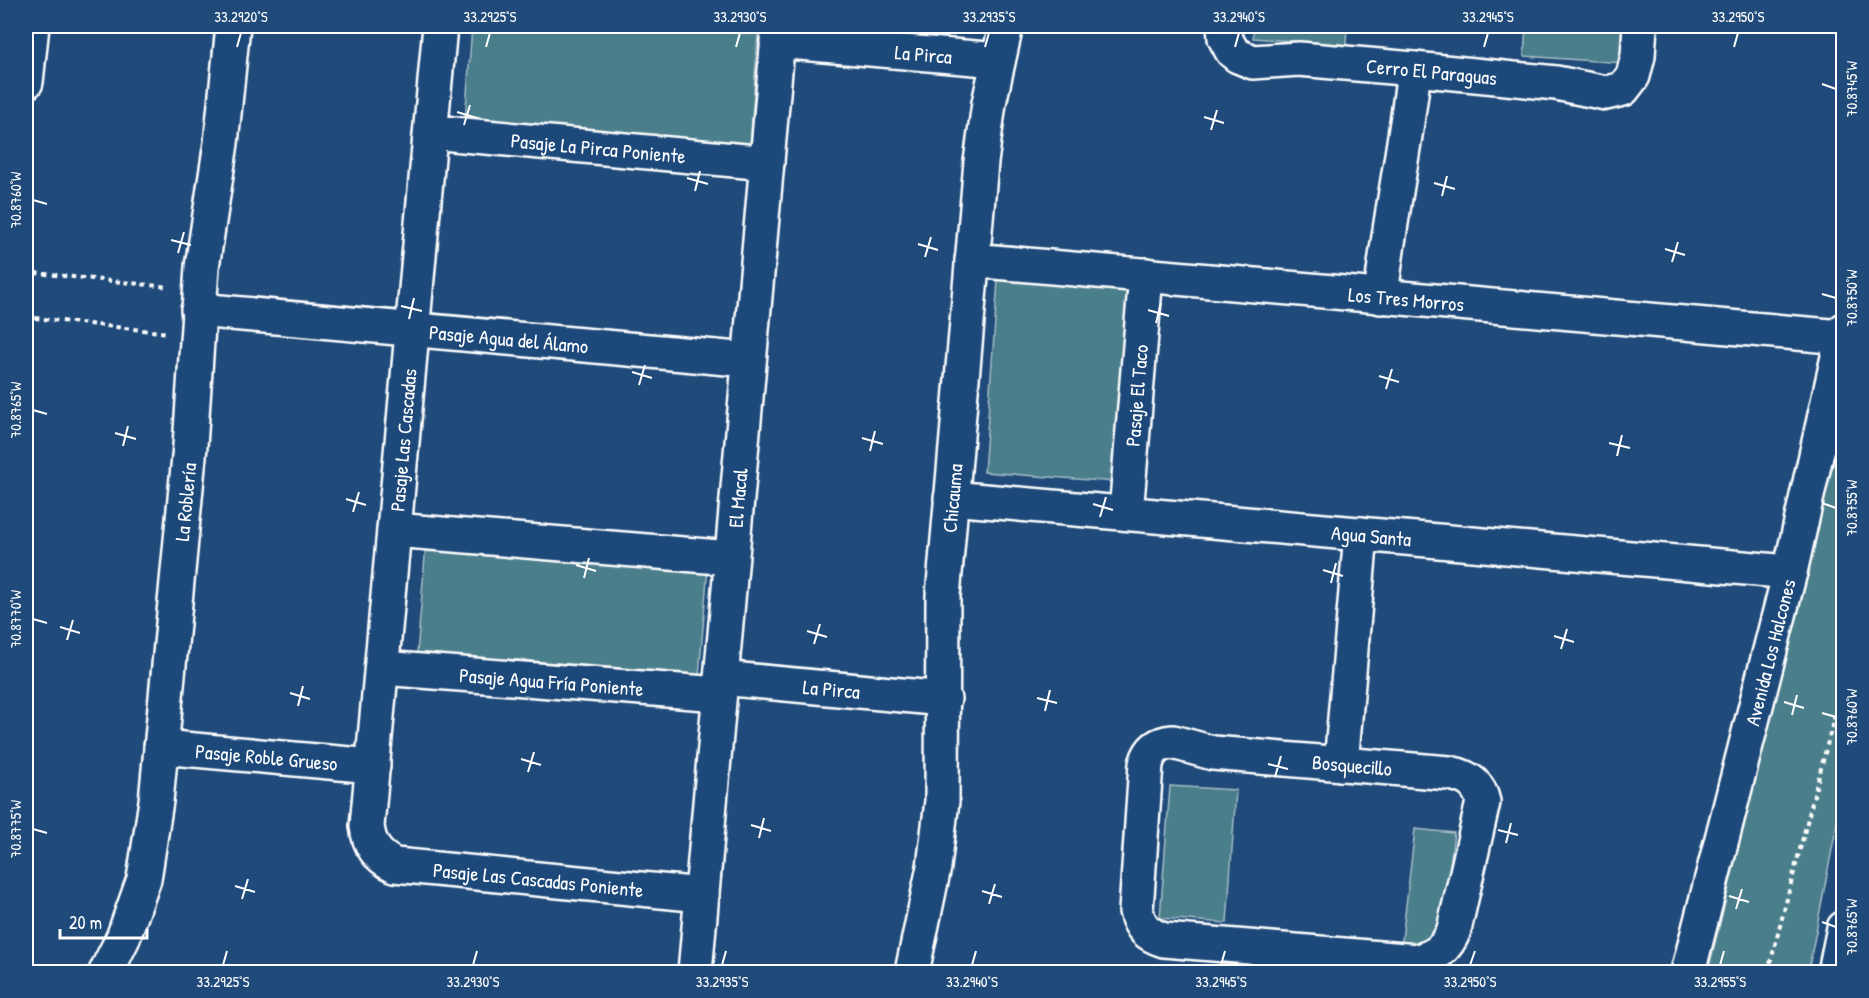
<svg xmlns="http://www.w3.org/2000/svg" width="1869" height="998" viewBox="0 0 1869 998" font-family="'Patrick Hand',sans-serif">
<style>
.green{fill:#4b7e8b;stroke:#a5bec5;stroke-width:1.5}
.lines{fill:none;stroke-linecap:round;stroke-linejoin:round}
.street-casing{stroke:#fff;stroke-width:38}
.secondary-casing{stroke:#fff;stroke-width:38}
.path{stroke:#fff;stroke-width:4;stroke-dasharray:4.5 4.5;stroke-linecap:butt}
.street{stroke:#1f4a7a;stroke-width:33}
.secondary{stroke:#1f4a7a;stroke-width:33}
.ticks{fill:none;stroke:#fff;stroke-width:2}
.labels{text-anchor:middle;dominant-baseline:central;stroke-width:4.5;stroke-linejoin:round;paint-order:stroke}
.street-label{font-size:20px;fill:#fff;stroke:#1f4a7a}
.neatline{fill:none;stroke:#fff;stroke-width:2}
.ticks-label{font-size:15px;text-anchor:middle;fill:#fff}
</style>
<rect width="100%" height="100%" fill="#1f4a7a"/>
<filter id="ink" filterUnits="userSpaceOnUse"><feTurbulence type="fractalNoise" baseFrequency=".0167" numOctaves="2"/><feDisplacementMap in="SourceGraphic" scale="12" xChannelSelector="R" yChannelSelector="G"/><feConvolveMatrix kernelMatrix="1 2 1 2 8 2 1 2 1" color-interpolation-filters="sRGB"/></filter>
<g filter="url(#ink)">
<path class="green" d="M 472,26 L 635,26 L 758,34 L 750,148 L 465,121 Z
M 1254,26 L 1347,26 L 1346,45 L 1253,38 Z
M 1526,26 L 1625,26 L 1623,63 L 1524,56 Z
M 998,280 L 1130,290 L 1116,482 L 984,472 Z
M 1843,423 L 1843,793 L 1808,972 L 1708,972 Z
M 426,544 L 708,566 L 699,676 L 417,654 Z
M 1170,786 L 1236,790 L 1227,923 L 1160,918 Z
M 1415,829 L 1454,833 L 1442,929 L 1425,947 L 1401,948 Z"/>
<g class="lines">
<g class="street-casing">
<g id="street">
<path id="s1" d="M 440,26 L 367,826 C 369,845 377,857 395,865 L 702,895"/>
<path id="s2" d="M 1224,26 L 1225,38 L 1232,51 L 1238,56 L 1253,62 L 1299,59 L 1414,69 L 1556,83 L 1606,93 L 1623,89 L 1633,76 L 1638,56 L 1640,26"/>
<path id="s3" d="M 777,41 L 998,60"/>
<path id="s4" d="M 431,132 L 767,163"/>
<path id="s5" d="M 972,260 L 1842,337"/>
<path d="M 1381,297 C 1389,220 1406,145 1414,69"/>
<path id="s6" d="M 198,310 L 749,360"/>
<path id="s7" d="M 951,498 L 1790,572"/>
<path id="s8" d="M 1126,513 L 1146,275"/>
<path d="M 394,530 L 731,558"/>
<path id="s9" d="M 382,668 L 719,694"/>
<path id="s10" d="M 721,678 L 944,699"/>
<path d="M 1173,742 L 1213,753 L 1449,773 C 1467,776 1479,783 1483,802 L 1454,930 C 1447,948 1436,957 1417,961 L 1164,940 C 1148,935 1140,928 1136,911 L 1146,764 C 1150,750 1158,743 1173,742 Z"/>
<path id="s11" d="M 161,747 L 373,766"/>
<path d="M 1341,764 L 1361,534"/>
<path id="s12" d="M 106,972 L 123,938 L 144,879 L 156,801 L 190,446 L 202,267 L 221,143 L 233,26"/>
<path id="s13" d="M 695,972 L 779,26"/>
<path id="s14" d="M 912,972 L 934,867 L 942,801 L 943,596 L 981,162 L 989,103 L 1006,26"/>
</g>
</g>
<g class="secondary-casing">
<g id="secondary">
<path d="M 26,82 L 32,26"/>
<path id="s15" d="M 1688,972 L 1790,572 L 1844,330"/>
<path d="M 1835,972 L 1844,928"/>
</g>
</g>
<path class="path" d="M 26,272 L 169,287
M 26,317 L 169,333
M 1768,972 L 1844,680"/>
<use href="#street" class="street"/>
<use href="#secondary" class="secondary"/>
</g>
</g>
<path class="ticks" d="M 237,47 L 241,33M 486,47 L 490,33M 736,47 L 740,33M 985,47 L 989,33M 1235,47 L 1239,33M 1484,47 L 1488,33M 1734,47 L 1738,33M 1822,84 L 1836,89M 457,112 L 477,118M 1204,117 L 1224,123M 464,125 L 470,105M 1211,130 L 1217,110M 687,178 L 708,184M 1434,183 L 1455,189M 695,191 L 700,171M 1442,196 L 1447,176M 33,200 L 47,204M 171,240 L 191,245M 918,244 L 938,250M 1665,249 L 1685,255M 178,253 L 184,232M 925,257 L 931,237M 1672,262 L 1678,242M 1822,294 L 1836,298M 401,306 L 422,311M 1148,310 L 1169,316M 409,319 L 414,298M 1156,323 L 1161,303M 632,372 L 652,378M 1379,376 L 1399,382M 639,385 L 645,365M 1386,389 L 1392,369M 33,410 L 47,414M 115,433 L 136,439M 862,438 L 883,444M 1609,443 L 1630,448M 123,446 L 128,426M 870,451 L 875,431M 1617,456 L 1622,435M 346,499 L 366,505M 1822,503 L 1836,508M 1093,504 L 1113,510M 353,512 L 359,492M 1100,517 L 1106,497M 576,565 L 596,571M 1323,570 L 1343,576M 584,578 L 589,558M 1331,583 L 1336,563M 33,619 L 47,623M 60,627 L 80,633M 807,631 L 827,637M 1554,636 L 1574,642M 67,640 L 73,620M 814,644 L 820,624M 1561,649 L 1567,629M 290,693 L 310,699M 1037,698 L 1057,703M 1784,702 L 1804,708M 298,706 L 303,686M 1045,711 L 1050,690M 1822,713 L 1836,717M 1792,715 L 1797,695M 521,759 L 541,765M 1268,764 L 1288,769M 528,772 L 534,752M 1275,777 L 1281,756M 751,825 L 771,831M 33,829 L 47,833M 1498,830 L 1518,835M 759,838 L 764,818M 1506,843 L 1511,823M 235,886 L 255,892M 982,891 L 1002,897M 1729,896 L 1749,902M 242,899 L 248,879M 989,904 L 995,884M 1736,909 L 1742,889M 1822,922 L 1836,927M 223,965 L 227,951M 473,965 L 477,951M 722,965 L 726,951M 972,965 L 976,951M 1221,965 L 1225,951M 1470,965 L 1475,951M 1720,965 L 1724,951"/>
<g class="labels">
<g class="street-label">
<text stroke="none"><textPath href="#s3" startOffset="147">La Pirca</textPath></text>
<text stroke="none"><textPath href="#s2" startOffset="230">Cerro El Paraguas</textPath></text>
<text stroke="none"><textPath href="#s4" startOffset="168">Pasaje La Pirca Poniente</textPath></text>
<text stroke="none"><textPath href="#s5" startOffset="436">Los Tres Morros</textPath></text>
<text stroke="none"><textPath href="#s6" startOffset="312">Pasaje Agua del Álamo</textPath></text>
<text stroke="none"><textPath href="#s8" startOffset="118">Pasaje El Taco</textPath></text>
<text transform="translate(403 440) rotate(-85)">Pasaje Las Cascadas</text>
<text stroke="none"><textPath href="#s13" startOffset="476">El Macal</textPath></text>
<text stroke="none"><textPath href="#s14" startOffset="477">Chicauma</textPath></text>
<text stroke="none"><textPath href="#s12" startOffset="480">La Roblería</textPath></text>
<text stroke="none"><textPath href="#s7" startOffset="422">Agua Santa</textPath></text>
<text stroke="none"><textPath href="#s15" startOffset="330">Avenida Los Halcones</textPath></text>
<text stroke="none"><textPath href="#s9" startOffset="170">Pasaje Agua Fría Poniente</textPath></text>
<text stroke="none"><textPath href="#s10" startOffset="111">La Pirca</textPath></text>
<text stroke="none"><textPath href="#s11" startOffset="106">Pasaje Roble Grueso</textPath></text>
<text transform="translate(1352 765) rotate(5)">Bosquecillo</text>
<text stroke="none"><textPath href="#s1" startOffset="998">Pasaje Las Cascadas Poniente</textPath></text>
</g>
</g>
<rect width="1869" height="998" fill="none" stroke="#1f4a7a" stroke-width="66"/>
<path d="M60 929v9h87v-9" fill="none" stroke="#ffffff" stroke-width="3"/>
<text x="69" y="929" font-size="18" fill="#ffffff" stroke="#1f4a7a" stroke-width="4.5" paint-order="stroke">20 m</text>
<rect x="33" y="33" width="1803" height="932" class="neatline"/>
<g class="ticks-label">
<text x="241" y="22">33.2920°S</text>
<text x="490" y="22">33.2925°S</text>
<text x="740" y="22">33.2930°S</text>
<text x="989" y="22">33.2935°S</text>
<text x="1239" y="22">33.2940°S</text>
<text x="1488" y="22">33.2945°S</text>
<text x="1738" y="22">33.2950°S</text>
<text transform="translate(1852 89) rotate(-90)" y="5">70.8745°W</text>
<text transform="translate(16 200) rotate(-90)" y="5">70.8760°W</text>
<text transform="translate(1852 298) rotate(-90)" y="5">70.8750°W</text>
<text transform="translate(16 410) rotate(-90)" y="5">70.8765°W</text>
<text transform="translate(1852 508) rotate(-90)" y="5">70.8755°W</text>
<text transform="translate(16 619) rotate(-90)" y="5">70.8770°W</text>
<text transform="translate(1852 717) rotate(-90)" y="5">70.8760°W</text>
<text transform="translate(16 829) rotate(-90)" y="5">70.8775°W</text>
<text transform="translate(1852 927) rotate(-90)" y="5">70.8765°W</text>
<text x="223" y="987">33.2925°S</text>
<text x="473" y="987">33.2930°S</text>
<text x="722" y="987">33.2935°S</text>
<text x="972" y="987">33.2940°S</text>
<text x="1221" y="987">33.2945°S</text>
<text x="1470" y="987">33.2950°S</text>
<text x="1720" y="987">33.2955°S</text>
</g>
</svg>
